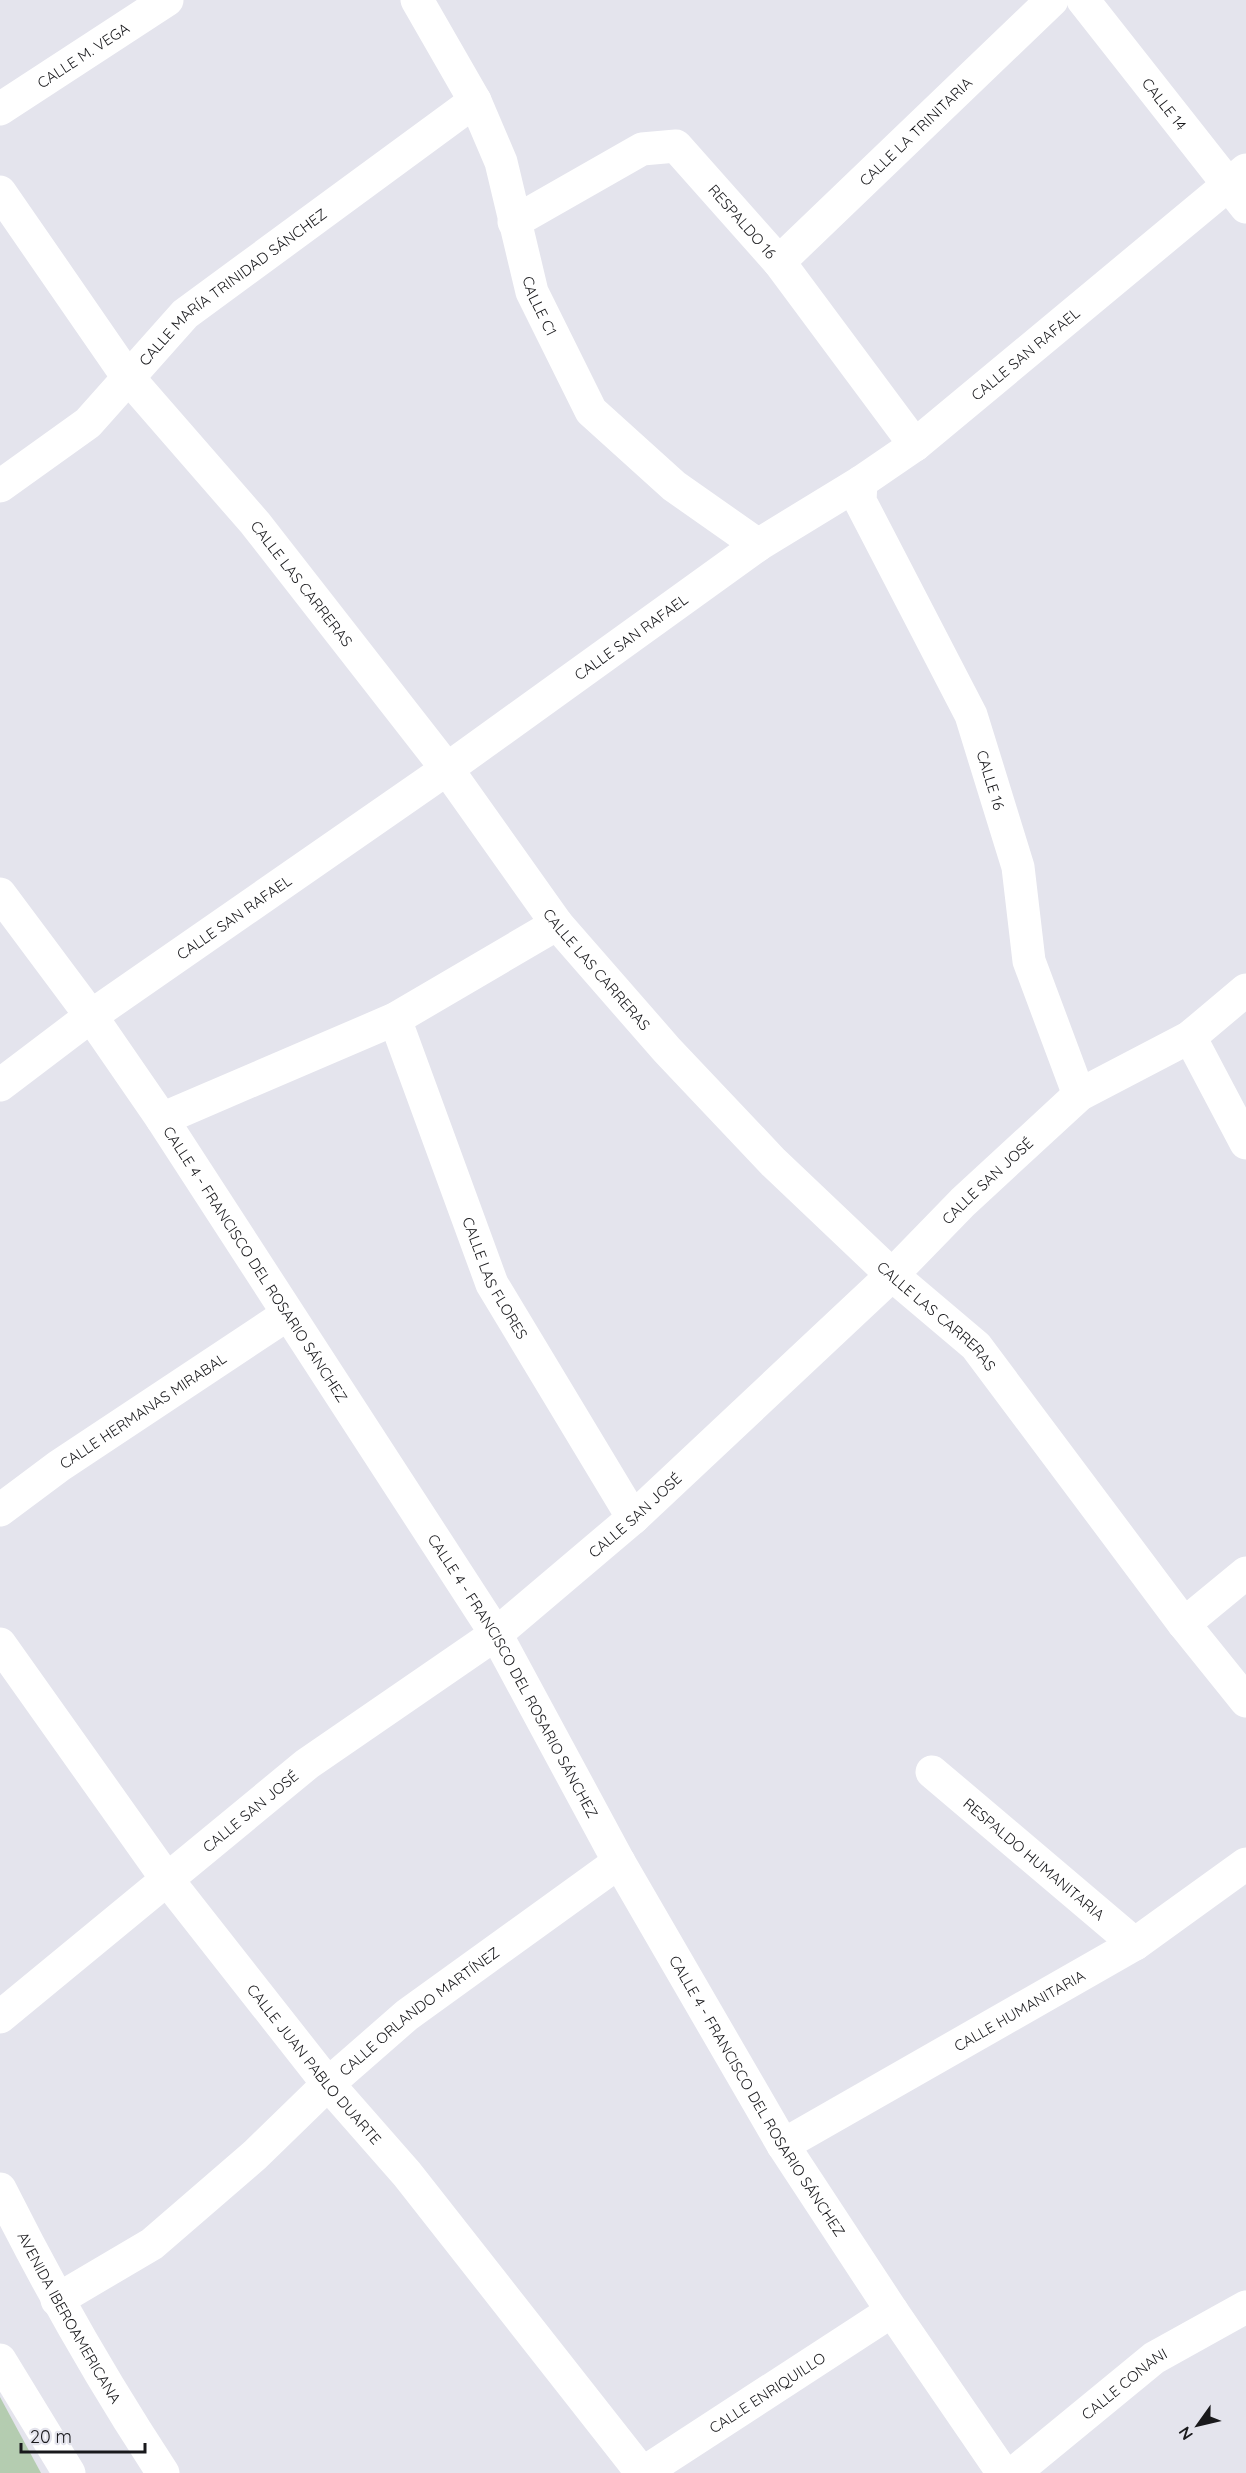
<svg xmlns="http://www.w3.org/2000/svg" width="1246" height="2473" viewBox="0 0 1246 2473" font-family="Quicksand,sans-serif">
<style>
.green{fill:#b4ccb0}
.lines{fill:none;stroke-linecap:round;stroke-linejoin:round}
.minor{stroke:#fff;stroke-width:33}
.labels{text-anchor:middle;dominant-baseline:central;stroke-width:6;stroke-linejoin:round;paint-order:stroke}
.street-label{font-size:15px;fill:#19191c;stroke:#e4e4ed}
</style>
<rect width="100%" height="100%" fill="#e4e4ed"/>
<path class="green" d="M 0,2397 L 41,2473 L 0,2473 Z"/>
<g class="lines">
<g class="minor">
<path id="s1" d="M 417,0 L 475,101 L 501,162 L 532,292 L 591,411 L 674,486 L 758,545"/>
<path id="s2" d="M 1083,0 L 1246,207"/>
<path id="s3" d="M 0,109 L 167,0"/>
<path id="s4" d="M 0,192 L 127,376 L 255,523 L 447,769 L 557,924 L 667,1050 L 773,1162 L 892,1275 L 976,1346 L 1184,1624 L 1246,1701"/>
<path id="s5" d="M 514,222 L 642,149 L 676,146 L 779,262 L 915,445"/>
<path id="s6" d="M 779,262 L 1052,0"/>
<path id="s7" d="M 861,482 L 860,501 L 971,715 L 1018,867 L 1029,961 L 1079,1095"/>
<path id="s8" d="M 0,486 L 88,423 L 185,314 L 475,101"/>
<path id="s9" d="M 0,894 L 91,1016 L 162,1119 L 496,1634 L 619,1862 L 783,2145 L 892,2311 L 1003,2473"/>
<path id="s10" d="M 395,1019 L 492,1284 L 633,1518"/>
<path d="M 1190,1037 L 1246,1143"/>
<path id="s11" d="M 0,1085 L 91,1016 L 447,769 L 758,545 L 861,482 L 915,445 L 1246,170"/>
<path d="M 162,1119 L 395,1019 L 557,924"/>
<path id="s12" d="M 0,1510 L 59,1466 L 288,1314"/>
<path d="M 1184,1624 L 1246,1573"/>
<path id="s13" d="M 0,1644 L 166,1878 L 328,2084 L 407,2174 L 642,2473"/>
<path id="s14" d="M 932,1772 L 1135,1944"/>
<path id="s15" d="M 0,2017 L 307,1764 L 496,1634 L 633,1518 L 892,1275 L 963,1202 L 1079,1095 L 1190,1037 L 1246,990"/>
<path id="s16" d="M 783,2145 L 1135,1944 L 1246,1864"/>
<path id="s17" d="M 0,2189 C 49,2287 103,2382 163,2473"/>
<path id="s18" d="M 57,2300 L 152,2244 L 255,2155 L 328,2084 L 407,2015 L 619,1862"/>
<path d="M 0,2360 L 69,2473"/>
<path id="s19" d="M 643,2473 L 892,2311"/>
<path id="s20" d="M 1014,2473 L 1154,2358 L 1246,2307"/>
</g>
</g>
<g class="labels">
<g class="street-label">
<text stroke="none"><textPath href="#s3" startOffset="99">CALLE M. VEGA</textPath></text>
<text stroke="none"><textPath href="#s2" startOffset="132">CALLE 14</textPath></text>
<text stroke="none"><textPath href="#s6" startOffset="189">CALLE LA TRINITARIA</textPath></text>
<text stroke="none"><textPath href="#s5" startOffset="282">RESPALDO 16</textPath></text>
<text stroke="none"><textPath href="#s8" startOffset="308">CALLE MARÍA TRINIDAD SÁNCHEZ</textPath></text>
<text stroke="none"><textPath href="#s1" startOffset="332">CALLE C1</textPath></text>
<text stroke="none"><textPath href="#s11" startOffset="1260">CALLE SAN RAFAEL</textPath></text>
<text stroke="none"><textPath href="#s4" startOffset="495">CALLE LAS CARRERAS</textPath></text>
<text stroke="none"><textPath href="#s11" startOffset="774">CALLE SAN RAFAEL</textPath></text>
<text stroke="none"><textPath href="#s7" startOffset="328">CALLE 16</textPath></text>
<text stroke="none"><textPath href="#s11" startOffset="288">CALLE SAN RAFAEL</textPath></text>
<text stroke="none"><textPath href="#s4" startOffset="981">CALLE LAS CARRERAS</textPath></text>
<text stroke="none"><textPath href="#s15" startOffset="1296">CALLE SAN JOSÉ</textPath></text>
<text stroke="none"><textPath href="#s9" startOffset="450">CALLE 4 - FRANCISCO DEL ROSARIO SÁNCHEZ</textPath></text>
<text stroke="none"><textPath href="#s10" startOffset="278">CALLE LAS FLORES</textPath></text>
<text stroke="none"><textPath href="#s4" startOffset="1467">CALLE LAS CARRERAS</textPath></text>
<text stroke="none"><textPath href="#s12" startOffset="174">CALLE HERMANAS MIRABAL</textPath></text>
<text stroke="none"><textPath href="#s15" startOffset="810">CALLE SAN JOSÉ</textPath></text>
<text stroke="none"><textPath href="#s9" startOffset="936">CALLE 4 - FRANCISCO DEL ROSARIO SÁNCHEZ</textPath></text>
<text stroke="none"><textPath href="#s15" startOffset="324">CALLE SAN JOSÉ</textPath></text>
<text stroke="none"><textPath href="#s14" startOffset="134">RESPALDO HUMANITARIA</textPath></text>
<text stroke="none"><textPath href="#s16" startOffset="272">CALLE HUMANITARIA</textPath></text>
<text stroke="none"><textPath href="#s18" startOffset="465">CALLE ORLANDO MARTÍNEZ</textPath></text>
<text stroke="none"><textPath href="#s13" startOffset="525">CALLE JUAN PABLO DUARTE</textPath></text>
<text stroke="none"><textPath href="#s9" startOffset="1422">CALLE 4 - FRANCISCO DEL ROSARIO SÁNCHEZ</textPath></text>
<text stroke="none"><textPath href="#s17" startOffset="146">AVENIDA IBEROAMERICANA</textPath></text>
<text stroke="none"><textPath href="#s20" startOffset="142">CALLE CONANI</textPath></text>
<text stroke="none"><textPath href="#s19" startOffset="148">CALLE ENRIQUILLO</textPath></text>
</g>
</g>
<g transform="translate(1198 2425) rotate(236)" stroke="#e4e4ed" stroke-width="4.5" paint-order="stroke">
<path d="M0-4.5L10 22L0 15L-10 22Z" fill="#19191c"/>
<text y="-9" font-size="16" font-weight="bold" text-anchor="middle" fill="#19191c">N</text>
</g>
<path d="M21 2443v9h124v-9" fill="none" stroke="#19191c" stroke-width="3"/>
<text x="30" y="2443" font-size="18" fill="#19191c" stroke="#e4e4ed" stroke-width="4.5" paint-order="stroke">20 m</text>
</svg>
